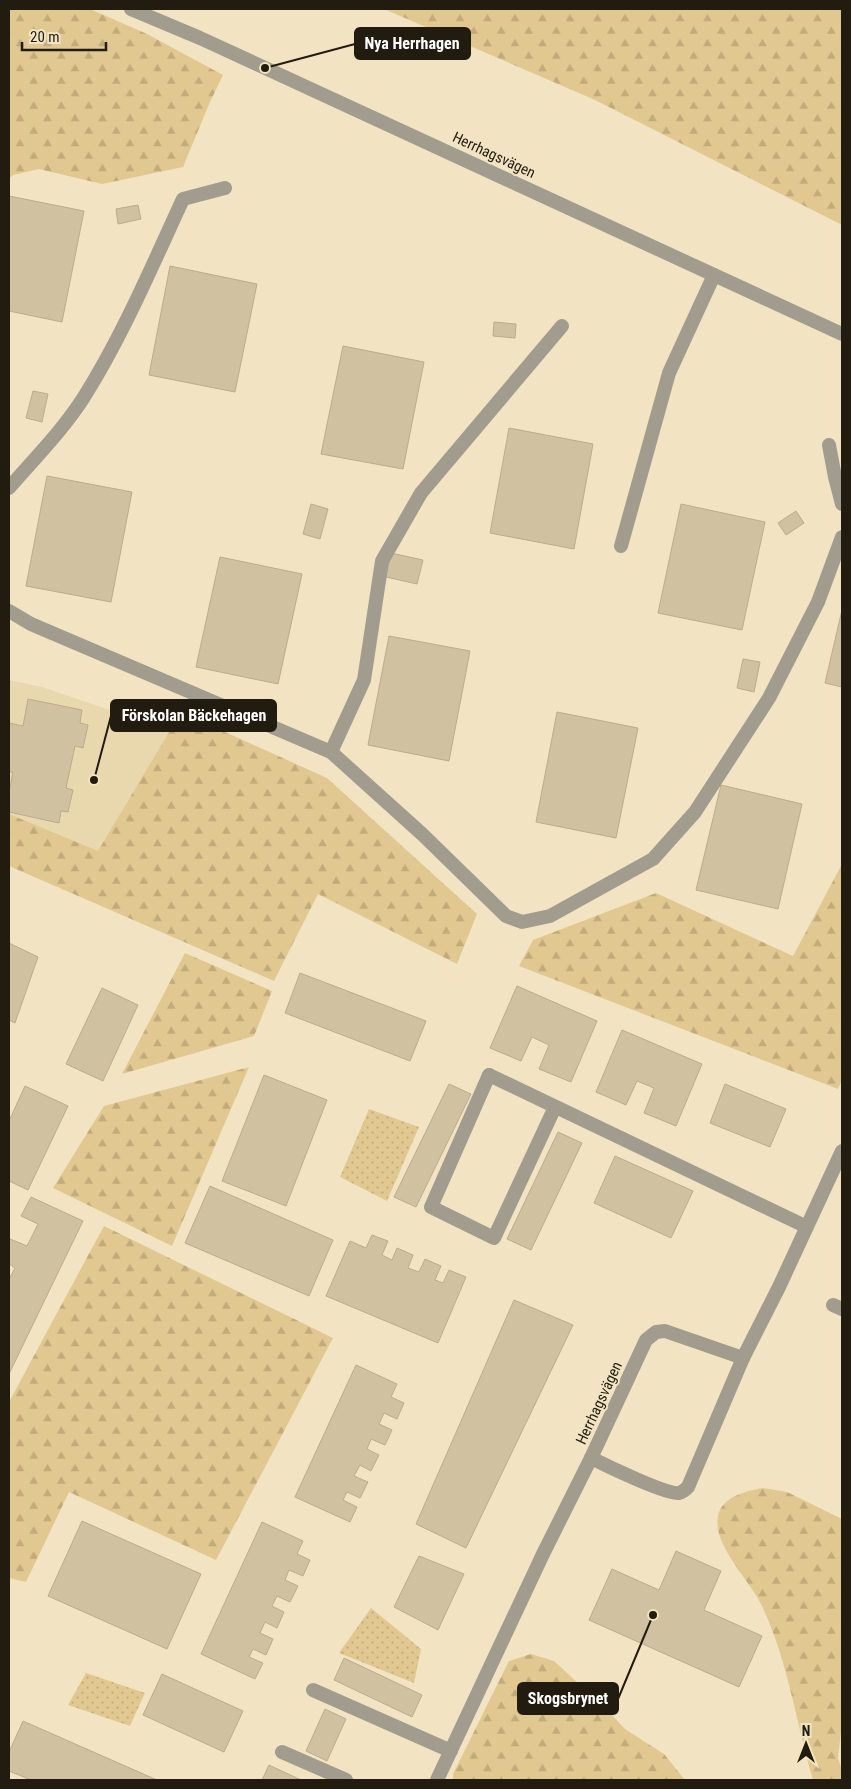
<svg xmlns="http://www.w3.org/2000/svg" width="851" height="1789" viewBox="0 0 851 1789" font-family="'Roboto Condensed',sans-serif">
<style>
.built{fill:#e9d7ae}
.forest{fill:url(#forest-firs)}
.park{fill:url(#park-dots)}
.building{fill:#d0c2a1;stroke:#baac8c}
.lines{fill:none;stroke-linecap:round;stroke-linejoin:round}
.service{stroke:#a29c8e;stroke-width:14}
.minor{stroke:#a29c8e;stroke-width:14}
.tertiary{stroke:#a29c8e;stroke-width:14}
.labels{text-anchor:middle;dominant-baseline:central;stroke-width:4;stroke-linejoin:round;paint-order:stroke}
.street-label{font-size:15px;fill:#211c0f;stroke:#f2e4c2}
.leader{fill:none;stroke:#211c0f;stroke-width:2}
.callout-dot{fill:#211c0f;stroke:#f2e4c2;stroke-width:2}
.callout{fill:#211c0f;stroke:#211c0f;stroke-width:2}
.callout-label{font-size:16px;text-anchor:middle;font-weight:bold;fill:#fff}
</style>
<defs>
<pattern id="forest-firs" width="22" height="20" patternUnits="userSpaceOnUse" patternTransform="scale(1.25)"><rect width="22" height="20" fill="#e1c890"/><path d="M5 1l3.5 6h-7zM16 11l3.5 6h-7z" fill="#c1ab7b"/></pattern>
<pattern id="park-dots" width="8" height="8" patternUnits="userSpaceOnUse" patternTransform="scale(1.25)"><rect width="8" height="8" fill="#e1c890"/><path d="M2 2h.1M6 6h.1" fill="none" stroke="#c1ab7b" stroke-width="1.8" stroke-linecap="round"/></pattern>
</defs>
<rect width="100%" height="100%" fill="#f2e4c2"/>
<path class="built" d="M 9,680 L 42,687 L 201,741 L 130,866 L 9,819 Z"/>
<path class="forest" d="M 9,9 L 90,9 L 147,34 L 223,75 L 210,102 L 183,167 L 102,184 L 39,169 L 13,175 L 9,179 Z
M 384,9 L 842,9 L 842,225 L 595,100 Z
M 181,712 L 327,778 L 477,914 L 457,964 L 318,894 L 274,981 L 9,866 L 9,814 L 98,851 Z
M 842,864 L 842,1080 L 838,1089 L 519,966 L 533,940 L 656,893 L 793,956 Z
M 185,953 L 272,991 L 254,1036 L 122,1074 Z
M 249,1067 L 172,1246 L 53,1188 L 104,1106 Z
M 104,1226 L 333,1338 L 216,1560 L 69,1492 L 26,1582 L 9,1578 L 9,1402 Z
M 763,1488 L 787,1492 L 842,1519 L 842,1723 L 838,1758 L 842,1770 L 842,1780 L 813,1780 C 796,1722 788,1661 762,1606 C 750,1580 712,1545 718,1516 C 722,1496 747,1491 763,1488 Z
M 531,1654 L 554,1661 L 607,1710 L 625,1729 L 664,1754 L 685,1780 L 453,1780 L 453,1774 L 509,1661 Z"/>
<path class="park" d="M 369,1109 L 419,1127 L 387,1201 L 340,1177 Z
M 371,1608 L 421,1649 L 414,1683 L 339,1653 Z
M 86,1673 L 145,1693 L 130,1726 L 68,1705 Z"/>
<path class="building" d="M 9,196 L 84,211 L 62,322 L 9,311 Z
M 138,205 L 141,219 L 118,224 L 116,209 Z
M 170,266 L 257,284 L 235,392 L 149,375 Z
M 494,322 L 516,324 L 515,338 L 493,336 Z
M 343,346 L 424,362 L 403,469 L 321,454 Z
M 33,391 L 48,394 L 42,422 L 26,418 Z
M 509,428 L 593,444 L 574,549 L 490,533 Z
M 47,476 L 132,492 L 111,602 L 26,586 Z
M 311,504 L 328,509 L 320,539 L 303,534 Z
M 681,504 L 765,522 L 742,630 L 658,613 Z
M 796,511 L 804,523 L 786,535 L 778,523 Z
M 391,553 L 423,560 L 417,584 L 386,577 Z
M 220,557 L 302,574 L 278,684 L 196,667 Z
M 842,610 L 842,687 L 825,683 Z
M 389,636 L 470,651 L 449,761 L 368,745 Z
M 743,659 L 760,662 L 754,692 L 737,688 Z
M 28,699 L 82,710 L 80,723 L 88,725 L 83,748 L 75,746 L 66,788 L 73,790 L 68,812 L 61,811 L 59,823 L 9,812 L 9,793 L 13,772 L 9,772 L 9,723 L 23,726 Z
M 557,712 L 638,728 L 616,838 L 536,822 Z
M 721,785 L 802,804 L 778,909 L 696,890 Z
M 9,943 L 38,957 L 15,1023 L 9,1020 Z
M 300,973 L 426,1021 L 410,1061 L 285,1013 Z
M 517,986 L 597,1021 L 571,1082 L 539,1069 L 549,1045 L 532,1037 L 521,1061 L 490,1048 Z
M 102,988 L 138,1005 L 103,1081 L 66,1064 Z
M 622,1030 L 702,1064 L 676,1126 L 644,1113 L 654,1088 L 637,1081 L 626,1105 L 596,1092 Z
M 264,1075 L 327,1100 L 286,1206 L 222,1181 Z
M 449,1084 L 471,1094 L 416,1207 L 394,1197 Z
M 725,1084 L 786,1109 L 770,1147 L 710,1123 Z
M 25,1086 L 68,1106 L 28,1190 L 9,1181 L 9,1121 Z
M 558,1132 L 582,1143 L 531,1250 L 507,1239 Z
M 615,1156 L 693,1191 L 671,1238 L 594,1203 Z
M 210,1186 L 333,1240 L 309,1296 L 185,1243 Z
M 31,1197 L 83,1221 L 9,1374 L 9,1279 L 15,1268 L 9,1264 L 9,1241 L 10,1239 L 27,1246 L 38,1224 L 21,1216 Z
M 372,1235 L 388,1241 L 382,1255 L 392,1260 L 397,1248 L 413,1255 L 408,1268 L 419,1272 L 425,1259 L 441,1266 L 435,1280 L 443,1283 L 449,1270 L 466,1277 L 438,1343 L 326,1296 L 350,1241 L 366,1248 Z
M 514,1300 L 573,1325 L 466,1548 L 416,1524 Z
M 356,1365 L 397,1384 L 391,1397 L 404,1403 L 397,1419 L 384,1413 L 379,1424 L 392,1430 L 385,1445 L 371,1439 L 367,1449 L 379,1455 L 371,1471 L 360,1465 L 354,1476 L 368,1482 L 360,1498 L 347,1492 L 343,1500 L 357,1507 L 350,1522 L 295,1497 Z
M 82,1521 L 201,1574 L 167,1649 L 48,1596 Z
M 262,1522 L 303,1541 L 297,1554 L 310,1560 L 303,1576 L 289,1570 L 285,1580 L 298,1586 L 290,1602 L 277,1596 L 272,1606 L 284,1612 L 277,1628 L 265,1622 L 260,1633 L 273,1639 L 266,1655 L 253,1649 L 249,1657 L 263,1663 L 255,1679 L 201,1654 Z
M 676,1551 L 721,1571 L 704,1610 L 762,1636 L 739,1687 L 589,1620 L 612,1569 L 659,1590 Z
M 419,1556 L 464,1574 L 438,1630 L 394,1607 Z
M 344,1658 L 422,1695 L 412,1717 L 334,1680 Z
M 162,1674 L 243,1711 L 224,1752 L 143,1715 Z
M 325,1709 L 346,1719 L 327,1761 L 306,1751 Z
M 23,1721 L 157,1780 L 31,1780 L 9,1771 L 9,1752 Z
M 269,1765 L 301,1780 L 262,1780 Z"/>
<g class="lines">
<path class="service" d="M 829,445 L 835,477 L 842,504
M 9,488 C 34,459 63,430 84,397 C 123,335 152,266 183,199 L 225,188
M 621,546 L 669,373 L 714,275
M 9,611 L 31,624 L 331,752 L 422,834 L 506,916 L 522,922 L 550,916 L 653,859 L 695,812 L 769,698 L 818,602 L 842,537
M 331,752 L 364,680 L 382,561 L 421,493 L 562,326
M 489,1075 L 431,1207 L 494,1238 L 555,1107
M 833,1305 L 842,1309
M 591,1458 C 605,1465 667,1495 679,1493 C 683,1492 686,1489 688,1487 L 743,1358
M 313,1690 L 451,1751
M 282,1752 L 346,1780"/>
<path class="minor" d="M 489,1075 L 807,1227
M 437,1780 L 543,1554 L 591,1458 L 646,1340 L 656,1332 L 665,1331 L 743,1358 L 779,1287 L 842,1151"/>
<path class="tertiary" d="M 131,9 L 200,38 L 842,334"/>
</g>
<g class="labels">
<g class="street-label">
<text transform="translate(494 155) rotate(25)">Herrhagsvägen</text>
<text transform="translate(599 1403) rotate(-65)">Herrhagsvägen</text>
</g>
</g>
<path class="leader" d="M265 68L355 44M94 780L111 716M653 1615L618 1699"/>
<g class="callout-dot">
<circle cx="265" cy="68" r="5"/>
<circle cx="94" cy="780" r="5"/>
<circle cx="653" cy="1615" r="5"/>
</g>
<g class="callout">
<rect x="355" y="28" width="115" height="31" rx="5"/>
<rect x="111" y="700" width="165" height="31" rx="5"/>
<rect x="518" y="1683" width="100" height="31" rx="5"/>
</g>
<g class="callout-label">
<text x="412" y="49">Nya Herrhagen</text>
<text x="194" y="721">Förskolan Bäckehagen</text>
<text x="568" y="1704">Skogsbrynet</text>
</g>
<rect width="851" height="1789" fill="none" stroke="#211c0f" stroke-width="20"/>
<g transform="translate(806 1744)" stroke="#f2e4c2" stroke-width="4" paint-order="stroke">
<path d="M0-4L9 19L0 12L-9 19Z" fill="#211c0f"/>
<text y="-8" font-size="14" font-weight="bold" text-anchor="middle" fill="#211c0f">N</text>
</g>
<path d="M22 42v8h84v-8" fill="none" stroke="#211c0f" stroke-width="2.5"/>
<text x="30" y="42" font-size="15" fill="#211c0f" stroke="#f2e4c2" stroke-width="4" paint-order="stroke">20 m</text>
</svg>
